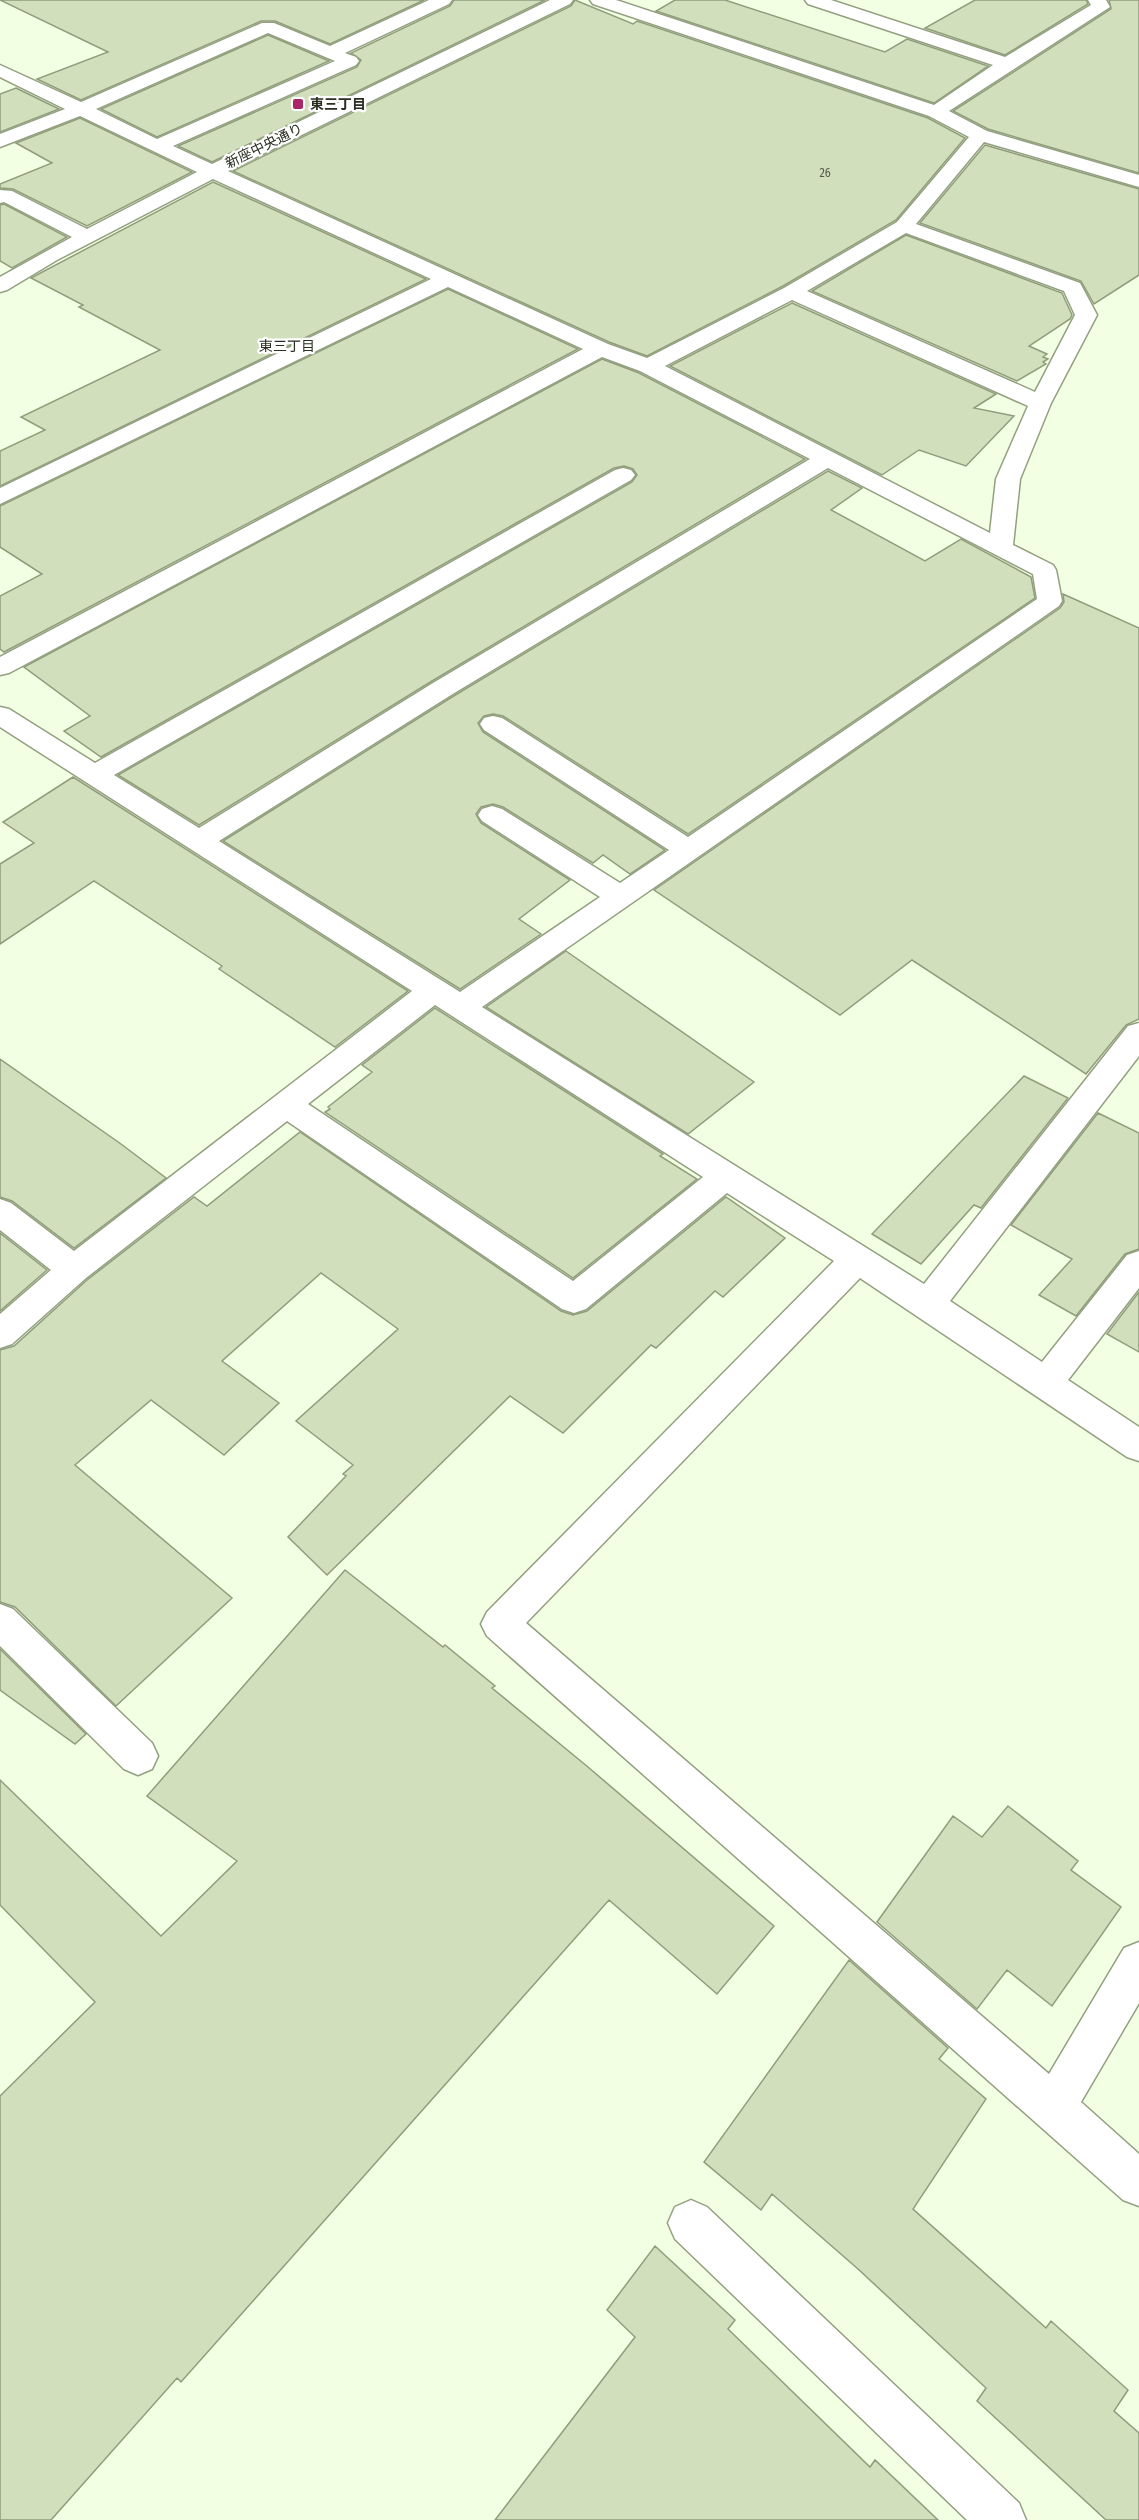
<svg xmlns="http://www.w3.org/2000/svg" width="1139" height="2520" viewBox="0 0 1139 2520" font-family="'Fira Sans Condensed','Noto Sans JP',sans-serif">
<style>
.building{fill:#d1dfbc;stroke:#909d7c;stroke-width:1.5}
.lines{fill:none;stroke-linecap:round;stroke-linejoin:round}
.minor-casing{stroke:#93a080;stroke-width:3}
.minor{fill:#fff;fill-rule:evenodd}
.poi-dot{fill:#ae2567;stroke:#fff;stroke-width:2}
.labels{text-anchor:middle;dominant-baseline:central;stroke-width:4.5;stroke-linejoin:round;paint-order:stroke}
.number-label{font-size:12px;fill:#535a48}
.far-poi-label{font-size:14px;font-weight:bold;fill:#292e21;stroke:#fff;text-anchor:start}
.far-street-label{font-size:14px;fill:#292e21;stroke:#fff}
.far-neighbourhood-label{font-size:14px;fill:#292e21;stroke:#fff}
</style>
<rect width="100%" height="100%" fill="#f3ffe2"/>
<path class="building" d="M 0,0 L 424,0 L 330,44 L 275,21 L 261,21 L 81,100 L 37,79 L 108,52 Z
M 454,0 L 545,0 L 212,162 L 178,146 L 357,67 L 361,60 L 351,53 L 450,6 Z
M 575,0 L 633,24 L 637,21 L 928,118 L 965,138 L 896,220 L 783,286 L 647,356 L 609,342 L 233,171 L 571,6 Z
M 675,0 L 725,0 L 885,52 L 907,39 L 988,66 L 934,103 L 656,11 Z
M 975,0 L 1086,0 L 1088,4 L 1005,55 L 925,28 Z
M 1109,0 L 1139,0 L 1139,173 L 988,129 L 953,111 L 1111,9 Z
M 268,35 L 329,61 L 157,137 L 101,109 Z
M 16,88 L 59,109 L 0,132 L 0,94 Z
M 80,118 L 192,172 L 87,226 L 13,189 L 0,188 L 0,184 L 52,163 L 16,143 Z
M 985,145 L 1139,189 L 1139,275 L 1094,304 L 1081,281 L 920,223 Z
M 213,182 L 426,279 L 0,486 L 0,451 L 45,430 L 21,417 L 160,350 L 79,307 L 83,305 L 31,278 Z
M 4,204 L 67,237 L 12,268 L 0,261 L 0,205 Z
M 906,235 L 1062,293 L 1072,315 L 1070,319 L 1029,346 L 1047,354 L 1043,357 L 1048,359 L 1043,362 L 1046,364 L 1017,381 L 812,291 Z
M 448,289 L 578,349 L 4,652 L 0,649 L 0,596 L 42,574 L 0,547 L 0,506 Z
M 792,303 L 996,394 L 974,408 L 1014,416 L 966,466 L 919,450 L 882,475 L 670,366 Z
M 602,359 L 639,373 L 805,459 L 432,681 L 199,825 L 118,775 L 632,482 L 637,475 L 633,469 L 624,466 L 614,468 L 101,757 L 64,731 L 90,716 L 24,667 Z
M 828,471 L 862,488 L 831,510 L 925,561 L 961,539 L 1031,577 L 1035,598 L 688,834 L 503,716 L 493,714 L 484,716 L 478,723 L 483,732 L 665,850 L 630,874 L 603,855 L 593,863 L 503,807 L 493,804 L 481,807 L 476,814 L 481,823 L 570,880 L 519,919 L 541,934 L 460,989 L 223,841 L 452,697 Z
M 1063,594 L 1139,628 L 1139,1019 L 1126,1025 L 1086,1074 L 912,960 L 840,1015 L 654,890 L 1060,608 L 1064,602 Z
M 73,777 L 408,991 L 335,1047 L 219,969 L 222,966 L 94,881 L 0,944 L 0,864 L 34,843 L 3,822 Z
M 566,951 L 754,1082 L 688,1134 L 486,1007 Z
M 435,1008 L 663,1154 L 660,1156 L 697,1179 L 573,1278 L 325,1112 L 330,1109 L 328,1107 L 372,1072 L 362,1065 Z
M 0,1059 L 121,1144 L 166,1178 L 74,1248 L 12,1201 L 0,1197 Z
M 1024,1076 L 1068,1098 L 981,1208 L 974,1205 L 921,1264 L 872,1234 Z
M 1098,1113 L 1139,1133 L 1139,1249 L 1125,1254 L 1076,1316 L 1039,1295 L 1072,1259 L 1011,1225 Z
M 300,1132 L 561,1311 L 573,1315 L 587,1311 L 726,1197 L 785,1238 L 723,1297 L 715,1291 L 656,1348 L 651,1345 L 563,1433 L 510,1396 L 327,1575 L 288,1537 L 346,1476 L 343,1474 L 353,1465 L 296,1421 L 398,1329 L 321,1273 L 222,1361 L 279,1403 L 224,1455 L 151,1400 L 75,1465 L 232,1598 L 116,1706 L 15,1607 L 0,1602 L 0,1350 L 14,1346 L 87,1280 L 194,1197 L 207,1206 Z
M 0,1233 L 47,1270 L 0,1311 Z
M 1139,1292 L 1139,1352 L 1107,1334 Z
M 345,1570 L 443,1647 L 445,1645 L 495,1686 L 492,1688 L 588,1767 L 774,1926 L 717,1994 L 609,1900 L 181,2382 L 177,2378 L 51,2520 L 0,2520 L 0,2096 L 95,2002 L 0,1905 L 0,1780 L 161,1936 L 237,1861 L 147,1796 Z
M 0,1649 L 86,1734 L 75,1744 L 0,1690 Z
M 1008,1806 L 1078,1861 L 1071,1870 L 1121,1907 L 1052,2006 L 1007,1970 L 977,2009 L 877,1922 L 953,1816 L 982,1837 Z
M 849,1960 L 948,2048 L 939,2059 L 986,2099 L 913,2209 L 1046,2328 L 1051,2321 L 1128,2390 L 1114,2411 L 1139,2433 L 1139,2520 L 1106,2520 L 977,2401 L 986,2388 L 858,2269 L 772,2194 L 761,2210 L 704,2162 Z
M 655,2246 L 735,2320 L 728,2329 L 870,2467 L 875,2460 L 938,2520 L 495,2520 L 635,2337 L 607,2310 Z"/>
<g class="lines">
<g class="minor-casing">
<path id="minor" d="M 429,0 L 452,0 L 449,4 L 345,53 L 356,57 L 359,61 L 356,65 L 173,146 L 212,164 L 550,0 L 573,0 L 570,4 L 228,171 L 608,344 L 647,358 L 784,288 L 897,222 L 969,137 L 929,116 L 593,4 L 590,0 L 616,0 L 934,105 L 993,65 L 808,4 L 805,0 L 831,0 L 1005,57 L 1091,5 L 1088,0 L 1106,0 L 1110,7 L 949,111 L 987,131 L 1139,175 L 1139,187 L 984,142 L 916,224 L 1080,283 L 1097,315 L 1051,403 L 1020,479 L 1013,545 L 1053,565 L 1056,570 L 1062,601 L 1059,606 L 482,1007 L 924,1284 L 1128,1026 L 1139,1023 L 1139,1056 L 950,1301 L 1042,1362 L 1127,1255 L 1139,1251 L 1139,1288 L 1068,1380 L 1139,1427 L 1139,1461 L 1127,1457 L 860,1278 L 526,1623 L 1049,2074 L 1124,1948 L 1139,1942 L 1139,2003 L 1081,2102 L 1139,2154 L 1139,2206 L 1123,2200 L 487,1636 L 481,1624 L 487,1612 L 834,1261 L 727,1193 L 586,1309 L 574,1313 L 562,1309 L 287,1121 L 86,1278 L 12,1344 L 0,1348 L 0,1314 L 51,1270 L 0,1230 L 0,1199 L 11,1203 L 74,1251 L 412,991 L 0,727 L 0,707 L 9,709 L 95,763 L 615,470 L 623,468 L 631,470 L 635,475 L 631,480 L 114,775 L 199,828 L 433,683 L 810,459 L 640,371 L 602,357 L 9,673 L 0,675 L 0,657 L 583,349 L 448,287 L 0,504 L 0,488 L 431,279 L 213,179 L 57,260 L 7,290 L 0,292 L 0,277 L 72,237 L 4,202 L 0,203 L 0,190 L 12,191 L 87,229 L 197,172 L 80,116 L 0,147 L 0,134 L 65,109 L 0,77 L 0,65 L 81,102 L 262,23 L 274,23 L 330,46 ZM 268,33 L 335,61 L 157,139 L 96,109 ZM 906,233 L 1064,291 L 1075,315 L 1035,392 L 807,291 ZM 792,300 L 1028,406 L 996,479 L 990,533 L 665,366 ZM 828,468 L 1033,574 L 1037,599 L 688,837 L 502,718 L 493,716 L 484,718 L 480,724 L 484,730 L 669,850 L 620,883 L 502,809 L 492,806 L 482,809 L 478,815 L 482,821 L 600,897 L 460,992 L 219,841 L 451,695 ZM 435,1005 L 703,1177 L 573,1281 L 308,1104 Z
M 0,1604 L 13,1609 L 152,1743 L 158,1756 L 152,1769 L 138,1775 L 124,1769 L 0,1646 Z
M 691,2200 L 707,2207 L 1019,2503 L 1026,2520 L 967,2520 L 675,2239 L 668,2223 L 675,2207 Z"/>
</g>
<use href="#minor" class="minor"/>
</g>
<rect class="poi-dot" x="292" y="98" width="12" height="12" rx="3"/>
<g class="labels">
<g class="number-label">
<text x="825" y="173">26</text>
</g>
<g class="far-poi-label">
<text x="310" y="104">東三丁目</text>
</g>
<g class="far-street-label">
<text transform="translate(264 146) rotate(-26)">新座中央通り</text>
</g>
<g class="far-neighbourhood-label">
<text x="287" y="346">東三丁目</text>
</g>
</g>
</svg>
